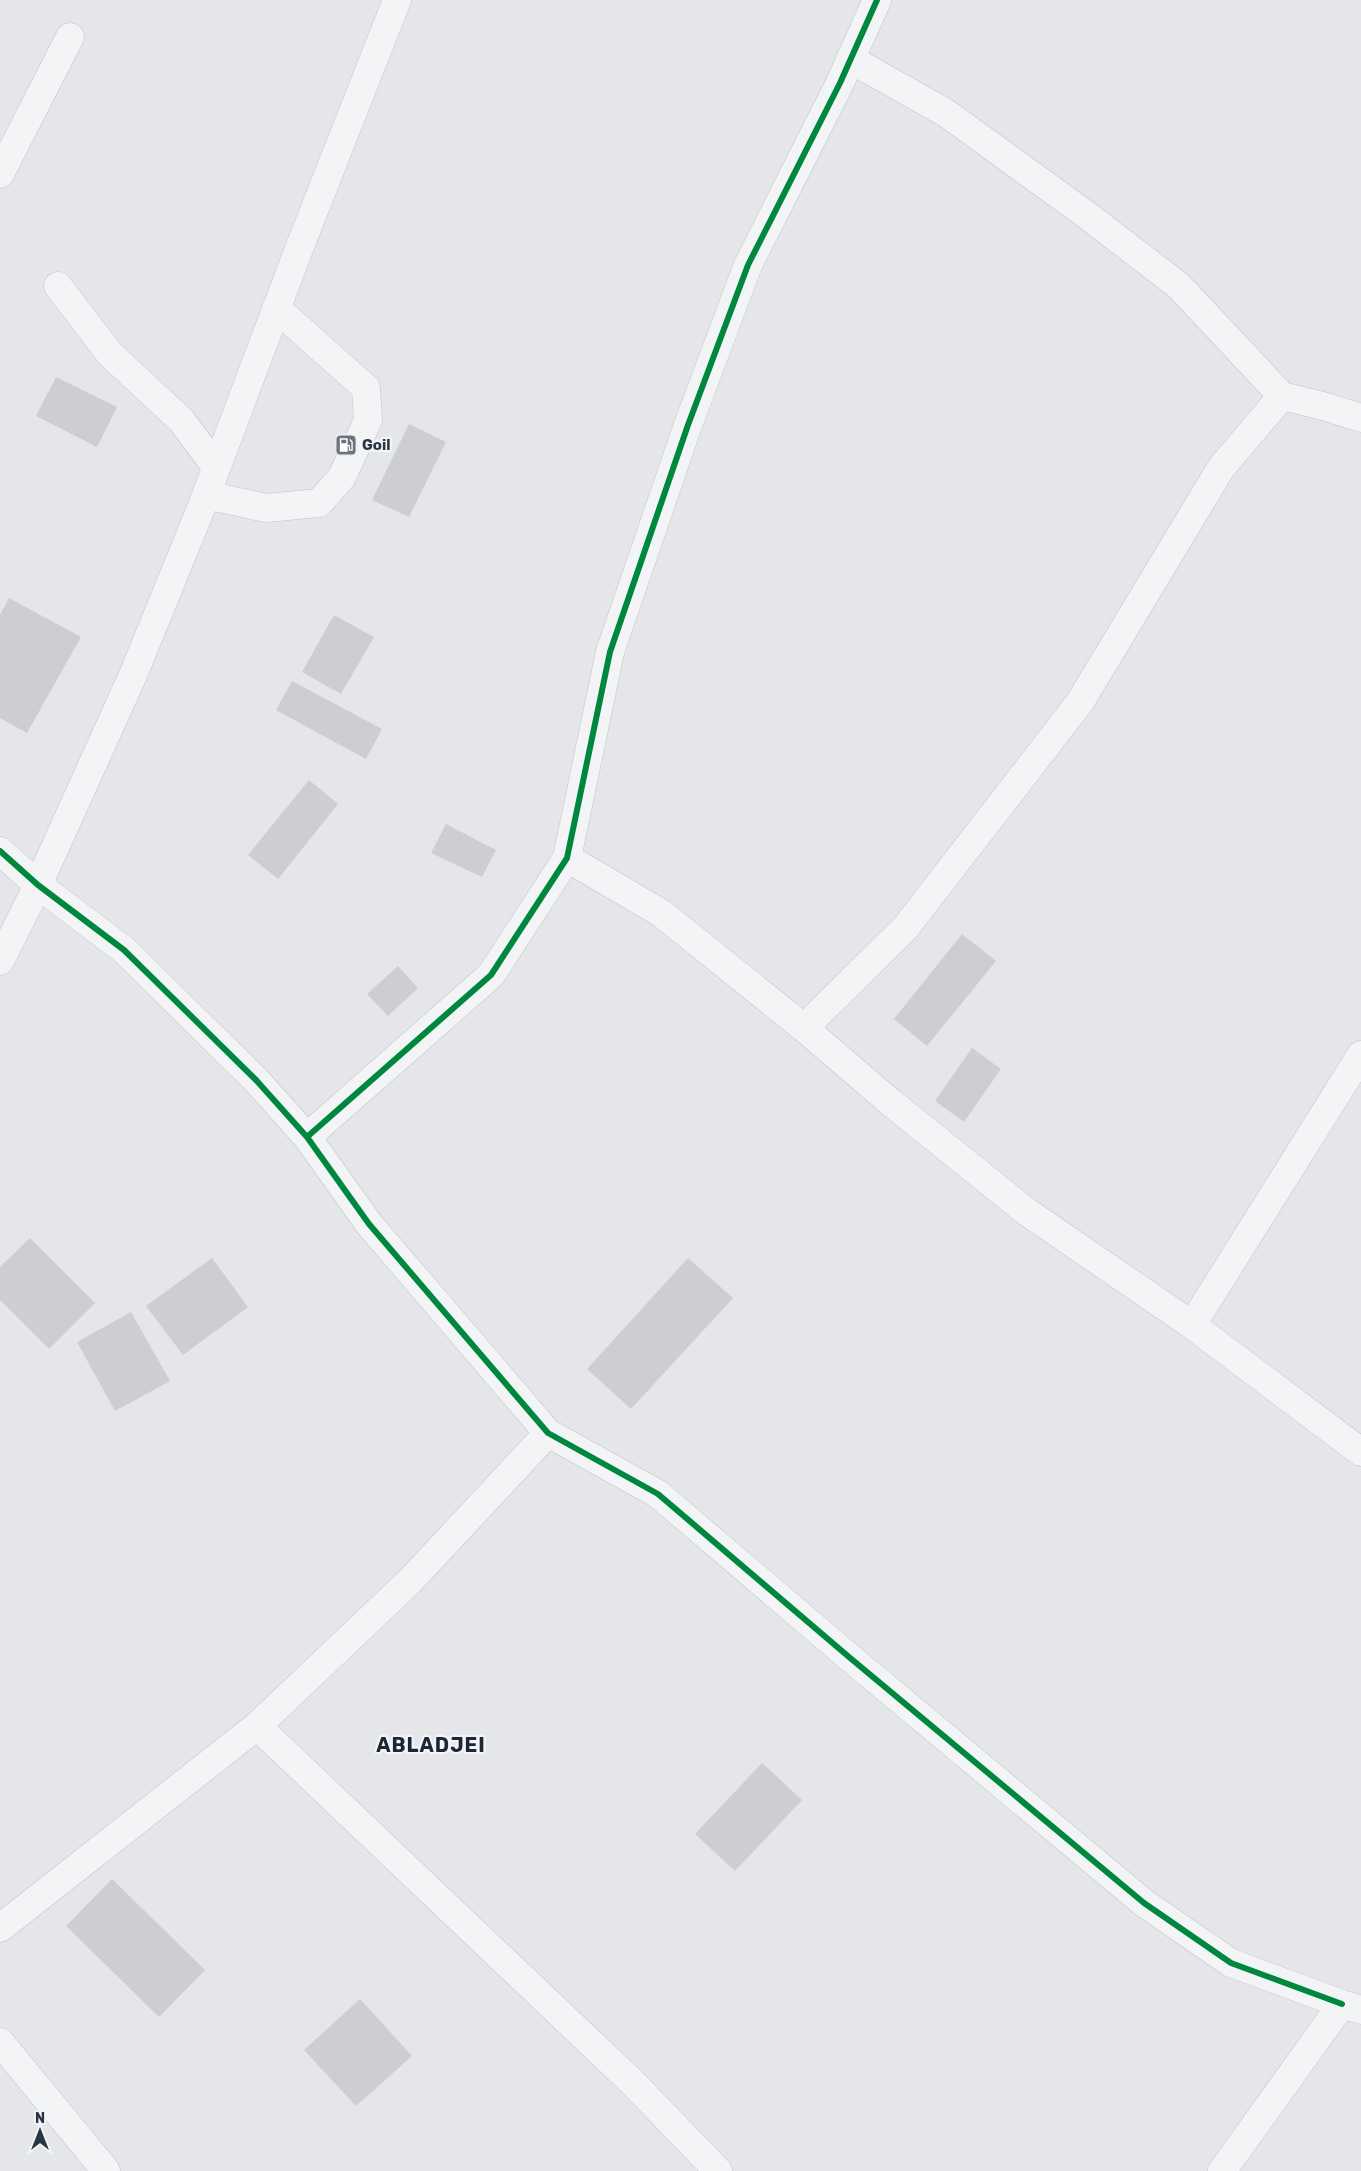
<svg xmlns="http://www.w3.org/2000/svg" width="1361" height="2171" viewBox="0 0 1361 2171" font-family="Rubik,sans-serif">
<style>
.building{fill:#ccced1}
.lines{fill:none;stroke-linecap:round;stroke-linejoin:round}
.minor-casing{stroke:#c2c4c7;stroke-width:29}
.minor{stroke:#f3f4f6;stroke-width:28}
.cycleway-casing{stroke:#f2f5f8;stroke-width:9}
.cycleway{stroke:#00873e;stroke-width:6}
.labels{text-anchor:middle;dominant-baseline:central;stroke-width:4.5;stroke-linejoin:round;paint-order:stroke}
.poi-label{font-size:15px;font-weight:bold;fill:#2a3543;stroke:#f2f5f8;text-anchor:start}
.district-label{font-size:20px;font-weight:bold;letter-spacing:1px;fill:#1c2634;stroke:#f2f5f8}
</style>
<rect width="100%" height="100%" fill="#e4e6e9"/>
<path class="building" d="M 56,377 L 117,407 L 97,447 L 36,416 Z
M 409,424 L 446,442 L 409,517 L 372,500 Z
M 9,598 L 81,637 L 27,733 L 0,718 L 0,615 Z
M 334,615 L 374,637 L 341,694 L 302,672 Z
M 292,681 L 382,729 L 366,759 L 276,710 Z
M 309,780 L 338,804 L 278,879 L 248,855 Z
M 446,824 L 496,850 L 482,877 L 431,853 Z
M 962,934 L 996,961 L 927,1046 L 894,1019 Z
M 398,966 L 418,988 L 388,1016 L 367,994 Z
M 972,1048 L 1001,1069 L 964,1122 L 935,1101 Z
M 30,1238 L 95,1303 L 49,1349 L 0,1300 L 0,1267 Z
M 212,1258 L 248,1307 L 183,1355 L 146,1306 Z
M 688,1258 L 733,1298 L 631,1409 L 587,1369 Z
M 131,1312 L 170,1381 L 115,1411 L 77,1342 Z
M 762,1763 L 802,1800 L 735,1871 L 695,1834 Z
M 112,1879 L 205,1970 L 159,2017 L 66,1926 Z
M 360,1999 L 412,2056 L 356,2106 L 304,2050 Z"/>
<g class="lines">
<g class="minor-casing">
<path id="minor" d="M 850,59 L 946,113 L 1088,216 L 1179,286 L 1282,396 L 1323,406 L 1361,418
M 0,174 L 70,37
M 58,286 L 110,354 L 181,420 L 216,467
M 206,495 L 266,508 L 319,503 L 342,477 L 368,420 L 366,388 L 276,308
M 0,851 L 38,885 L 124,950 L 256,1080 L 307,1137 L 369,1224 L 548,1433 L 658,1494 L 849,1657 L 1144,1903 L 1231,1963 L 1342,2004
M 567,858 L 661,913 L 804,1028 L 889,1101 L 1027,1212 L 1192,1325 L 1361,1452
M 0,961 L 38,885 L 133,675 L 202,506 L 297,254 L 397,0
M 804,1028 L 906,927 L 1080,702 L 1221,468 L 1282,396
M 307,1137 L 491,975 L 567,858 L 610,652 L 688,425 L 748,265 L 840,83 L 877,0
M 1192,1325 L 1361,1055
M 257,1726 L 632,2082 L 718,2171
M 0,1928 L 257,1726 L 410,1581 L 548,1433
M 0,2042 L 106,2171
M 1222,2171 L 1342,2004 L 1361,2010"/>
</g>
<use href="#minor" class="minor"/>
<g class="cycleway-casing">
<path id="cycleway" d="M 0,851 L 38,885 L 124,950 L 256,1080 L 307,1137 L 369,1224 L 548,1433 L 658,1494 L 849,1657 L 1144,1903 L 1231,1963 L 1342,2004
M 307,1137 L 491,975 L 567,858 L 610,652 L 688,425 L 748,265 L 840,83 L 877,0"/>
</g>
<use href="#cycleway" class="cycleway"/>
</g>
<defs>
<g id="fuel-square" transform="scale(1.125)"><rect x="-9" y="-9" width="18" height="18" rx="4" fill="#6b737d" stroke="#f2f5f8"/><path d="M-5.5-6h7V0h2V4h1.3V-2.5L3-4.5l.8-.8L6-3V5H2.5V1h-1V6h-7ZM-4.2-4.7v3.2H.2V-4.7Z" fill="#fff"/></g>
</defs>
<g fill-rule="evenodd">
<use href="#fuel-square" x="346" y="445"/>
</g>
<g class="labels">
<g class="poi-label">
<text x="362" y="445">Goil</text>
</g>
<g class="district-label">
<text x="431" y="1745">ABLADJEI</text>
</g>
</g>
<g transform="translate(40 2131)" stroke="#f2f5f8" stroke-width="4" paint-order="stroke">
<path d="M0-4L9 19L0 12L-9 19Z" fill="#2a3543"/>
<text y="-8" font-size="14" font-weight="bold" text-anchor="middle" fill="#2a3543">N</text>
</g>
</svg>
